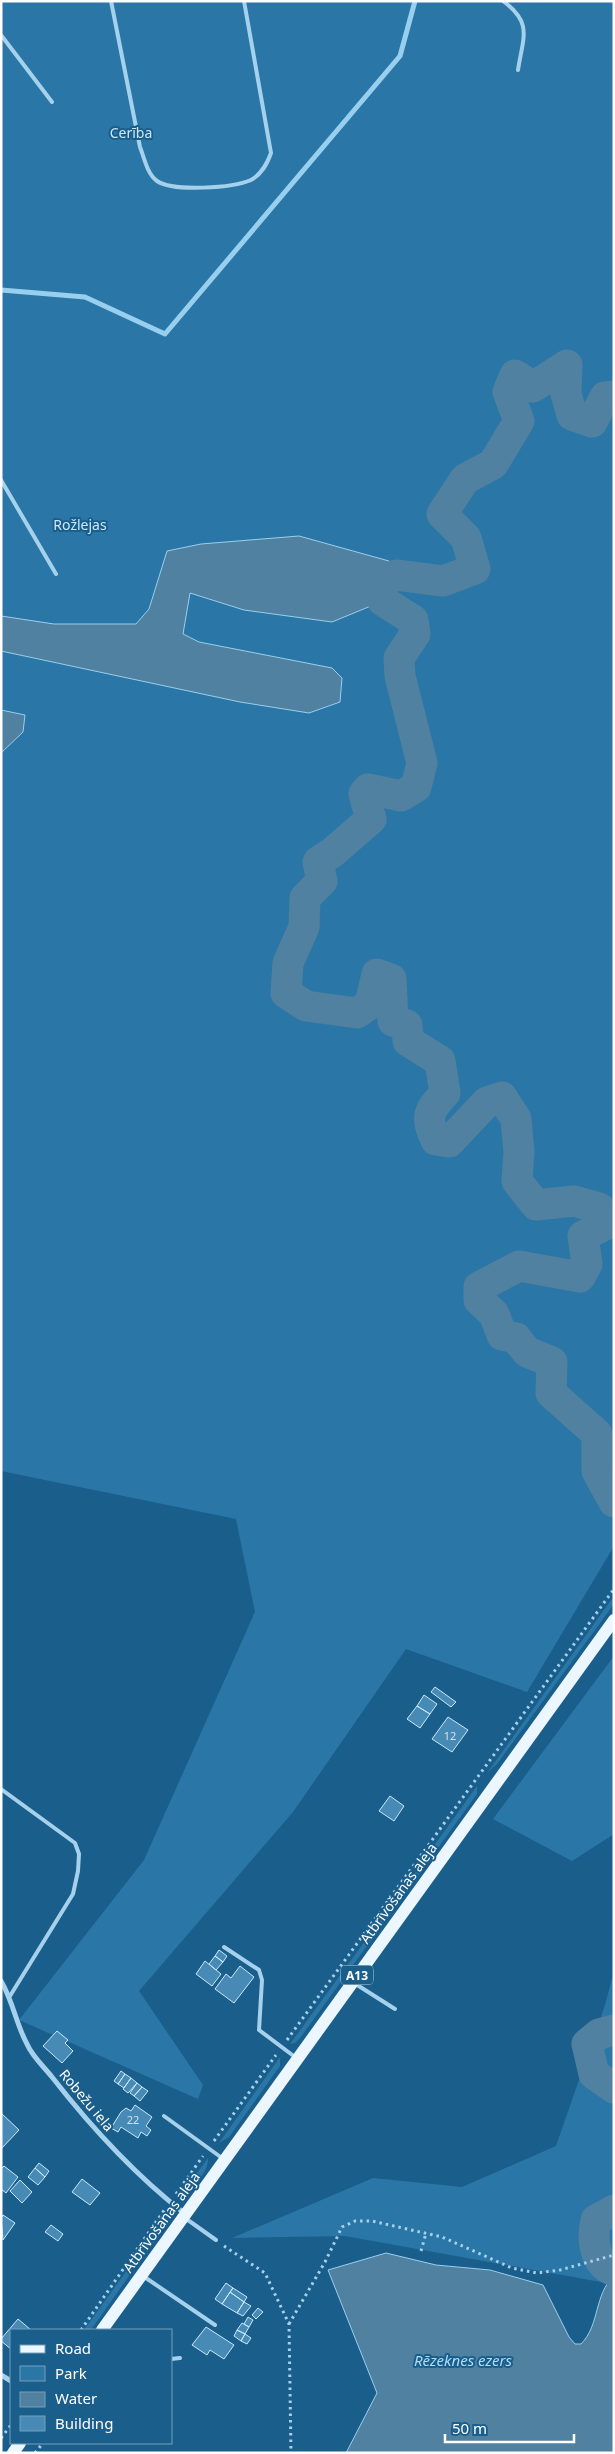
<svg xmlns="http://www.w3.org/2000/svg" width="615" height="2454" viewBox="0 0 615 2454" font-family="'Noto Sans',sans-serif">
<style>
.green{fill:#2a77a7}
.water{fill:#5181a0;stroke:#98cfef}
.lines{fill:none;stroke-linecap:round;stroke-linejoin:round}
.stream{stroke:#98cfef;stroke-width:5}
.river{stroke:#5181a0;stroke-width:31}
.building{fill:#478ab5;stroke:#cbe8fa}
.path{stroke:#a5d1ed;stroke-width:3;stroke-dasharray:2.5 4;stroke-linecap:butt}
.service{stroke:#a5d1ed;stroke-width:4}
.minor{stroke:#a5d1ed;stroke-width:5}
.primary{stroke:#ebf6ff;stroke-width:12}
.labels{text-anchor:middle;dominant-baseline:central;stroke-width:4;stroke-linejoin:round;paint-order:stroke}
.number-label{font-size:11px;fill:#d1e2ec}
.shield{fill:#1a5e8b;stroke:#bacfdc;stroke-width:1}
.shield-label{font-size:12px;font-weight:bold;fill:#fff}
.park-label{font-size:14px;fill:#cbe8fa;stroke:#1a5e8b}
.street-label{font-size:14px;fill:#fff;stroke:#1a5e8b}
.water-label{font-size:15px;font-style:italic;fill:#b1dbf4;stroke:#1a5e8b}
</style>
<rect width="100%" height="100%" fill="#1a5e8b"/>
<path class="green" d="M 1,1 L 614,1 L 614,1546 L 527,1692 L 406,1649 L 293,1812 L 139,1991 L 203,2085 L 198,2099 L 19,2020 L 144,1860 L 255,1612 L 236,1519 L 1,1471 Z
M 614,1596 L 614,1604 L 497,1764 L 487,1773 Z
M 614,1656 L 614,1834 L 572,1861 L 493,1819 Z
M 477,1786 L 477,1794 L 438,1848 L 428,1854 Z
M 419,1867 L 420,1873 L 300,2038 L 295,2043 L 290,2044 Z
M 614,1971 L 614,2276 L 606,2283 L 345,2236 L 232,2238 L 373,2178 L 462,2187 L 556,2146 L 605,2005 Z
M 280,2057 L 280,2066 L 229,2137 L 219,2143 Z
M 208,2158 C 209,2170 195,2188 184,2191 Z
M 164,2219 C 165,2231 152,2250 140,2252 Z
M 130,2266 L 129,2276 L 93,2327 L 89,2330 L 84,2330 Z"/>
<path class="water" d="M 299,536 L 389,561 L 396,575 L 382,582 L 383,601 L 332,622 L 244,610 L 190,593 L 183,634 L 199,642 L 332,668 L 342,678 L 340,702 L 309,713 L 240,702 L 1,651 L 1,616 L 54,624 L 136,624 L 149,609 L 167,551 L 201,544 Z
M 1,710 L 25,715 L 23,732 L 1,753 Z
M 386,2253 L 436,2265 L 490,2270 L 543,2285 L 569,2337 L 575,2344 L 581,2344 C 600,2325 594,2294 614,2276 L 614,2453 L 346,2453 L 377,2393 L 328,2270 Z"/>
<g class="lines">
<path class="stream" d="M 1,290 L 85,297 L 165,334 L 400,56 L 415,1"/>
<path class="river" d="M 614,396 L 605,397 L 592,422 L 572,415 L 566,394 L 567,365 L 533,387 L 515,375 L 508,392 L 519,421 L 493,464 L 465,479 L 442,514 L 466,538 L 475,569 L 443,581 L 396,575 L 382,582 L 383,601 L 413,620 L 415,634 L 399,658 L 400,676 L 422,763 L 416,787 L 401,796 L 368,789 L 364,794 L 371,819 L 333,852 L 318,862 L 322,881 L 305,898 L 304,927 L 288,963 L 286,993 L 306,1006 L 357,1013 L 370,1004 L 377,974 L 391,979 L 393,1021 L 407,1025 L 408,1041 L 440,1061 L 445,1093 C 428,1112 425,1116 436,1140 L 449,1142 L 487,1102 L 502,1097 L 516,1119 L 519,1152 L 517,1181 L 536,1205 L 574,1201 L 599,1208 L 605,1225 L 583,1236 L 587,1264 L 580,1277 L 519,1266 L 479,1287 L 479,1300 L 494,1314 L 502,1335 L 516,1338 L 527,1352 L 552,1362 L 551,1393 L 597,1434 L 597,1471 L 614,1502
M 614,2030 L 599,2034 L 587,2044 L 594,2074 L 614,2088
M 614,2210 L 596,2220 C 592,2238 593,2263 614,2271"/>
</g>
<path class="building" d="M 435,1687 L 456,1702 L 451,1707 L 431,1692 Z
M 424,1695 L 437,1704 L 430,1714 L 417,1706 Z
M 417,1706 L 430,1714 L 420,1728 L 407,1719 Z
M 448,1717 L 468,1730 L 452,1752 L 432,1739 Z
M 390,1796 L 404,1806 L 394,1821 L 379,1811 Z
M 219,1950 L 227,1956 L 223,1962 L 215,1956 Z
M 215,1956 L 223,1962 L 216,1970 L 209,1964 Z
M 205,1961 L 221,1974 L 212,1986 L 196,1974 Z
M 240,1966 L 254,1977 L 234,2003 L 215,1989 L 226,1974 L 231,1978 Z
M 57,2031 L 68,2040 L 65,2043 L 73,2051 L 62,2063 L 43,2046 Z
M 121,2071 L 125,2074 L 118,2084 L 114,2081 Z
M 125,2074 L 131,2078 L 124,2088 L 118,2084 Z
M 131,2078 L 137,2083 L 128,2093 L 123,2089 Z
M 137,2083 L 142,2087 L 134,2096 L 130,2093 Z
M 142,2087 L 148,2091 L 140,2101 L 134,2096 Z
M 135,2105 L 152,2117 L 146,2126 L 151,2130 L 147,2136 L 141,2132 L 138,2138 L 121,2127 L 118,2132 L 111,2128 L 121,2112 L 126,2108 L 131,2111 Z
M 1,2113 L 19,2130 L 1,2149 Z
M 39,2163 L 49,2171 L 45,2177 L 35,2168 Z
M 4,2166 L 18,2177 L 6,2193 L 1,2189 L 1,2169 Z
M 35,2168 L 45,2177 L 38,2185 L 28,2177 Z
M 82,2179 L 100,2193 L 90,2205 L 72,2192 Z
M 20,2180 L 32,2192 L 22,2203 L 10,2191 Z
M 3,2215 L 15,2223 L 3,2240 L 1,2218 Z
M 51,2225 L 63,2234 L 58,2241 L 45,2232 Z
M 226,2283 L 233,2288 L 222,2304 L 215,2299 Z
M 233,2288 L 247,2297 L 244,2302 L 230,2292 Z
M 230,2292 L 244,2302 L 237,2313 L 222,2304 Z
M 244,2302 L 251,2306 L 243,2316 L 237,2313 Z
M 258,2308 L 263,2312 L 256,2319 L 252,2315 Z
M 248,2317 L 253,2320 L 249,2327 L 244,2324 Z
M 18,2319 L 31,2330 L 11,2330 L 11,2349 L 1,2341 L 1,2339 Z
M 242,2323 L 249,2327 L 245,2334 L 237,2330 Z
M 206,2327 L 234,2345 L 224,2359 L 210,2350 L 207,2355 L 192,2345 Z
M 237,2330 L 245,2334 L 241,2341 L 234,2336 Z
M 245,2334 L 251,2338 L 247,2344 L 241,2341 Z"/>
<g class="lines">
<path class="path" d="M 287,2040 L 614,1589
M 214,2141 L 276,2055
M 176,2194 L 203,2156
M 224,2246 L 265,2273 L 289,2324 L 291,2453
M 421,2251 L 426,2233
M 289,2324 L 325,2262 L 342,2227 L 355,2221 L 372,2221 L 442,2237 L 512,2268 L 537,2273 L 560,2270 L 614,2255
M 81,2330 L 165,2209
M 1,2438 L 11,2425
M 35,2453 L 43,2443"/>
<path class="service" d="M 111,1 L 140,147 C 144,157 147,174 157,181 C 173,192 233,188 251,180 C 262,174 267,164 271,153 L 244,1
M 503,1 C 533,23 523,37 518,70
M 1,35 L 52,102
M 1,480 L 56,574
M 1,1789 L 75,1843 L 79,1854 L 78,1871 L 73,1894 L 10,1996
M 224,1947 L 259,1970 L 262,1980 L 259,2030 L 295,2057
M 354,1983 L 395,2009
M 164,2116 L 222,2158
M 185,2218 L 216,2240
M 143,2276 L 215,2325
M 171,2359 L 180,2358"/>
<path class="minor" d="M 1,1981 C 13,2001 16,2024 27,2044 C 32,2056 44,2067 52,2077 C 91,2127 134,2174 184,2213
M 1,2375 L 11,2381"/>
<path class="primary" d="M 102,2330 L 614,1620
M 13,2453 L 20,2443"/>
</g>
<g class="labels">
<g class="number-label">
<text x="450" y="1735">12</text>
<text x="133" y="2119">22</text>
</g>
<rect class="shield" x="341" y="1965.5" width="32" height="19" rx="4"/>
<g class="shield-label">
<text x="357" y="1975">A13</text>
</g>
<g class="park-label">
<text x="131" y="132">Cerība</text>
<text x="80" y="524">Rožlejas</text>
</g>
<g class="street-label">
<text transform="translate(398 1893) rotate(-54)">Atbrīvošanas aleja</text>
<text transform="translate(87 2100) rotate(50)">Robežu iela</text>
<text transform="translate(161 2222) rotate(-54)">Atbrīvošanas aleja</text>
</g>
<g class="water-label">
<text x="463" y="2360">Rēzeknes ezers</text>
</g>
</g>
<rect width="615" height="2454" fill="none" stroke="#ffffff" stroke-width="5"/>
<rect x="10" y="2329" width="162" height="115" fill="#1a5e8b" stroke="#769eb9"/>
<rect x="20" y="2345" width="25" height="8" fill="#ebf6ff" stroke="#769eb9"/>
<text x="55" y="2354" font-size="15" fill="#ffffff">Road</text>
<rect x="20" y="2366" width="25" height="15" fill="#2a77a7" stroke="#769eb9"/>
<text x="55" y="2379" font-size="15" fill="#ffffff">Park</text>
<rect x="20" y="2392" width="25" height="15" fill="#5181a0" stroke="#769eb9"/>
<text x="55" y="2404" font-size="15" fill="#ffffff">Water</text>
<rect x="20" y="2416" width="25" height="15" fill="#478ab5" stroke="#769eb9"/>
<text x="55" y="2429" font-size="15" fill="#ffffff">Building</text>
<path d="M445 2434v8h129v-8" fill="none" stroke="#ffffff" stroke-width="2.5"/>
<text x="452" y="2434" font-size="15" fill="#ffffff" stroke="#1a5e8b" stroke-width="4" paint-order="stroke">50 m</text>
</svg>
